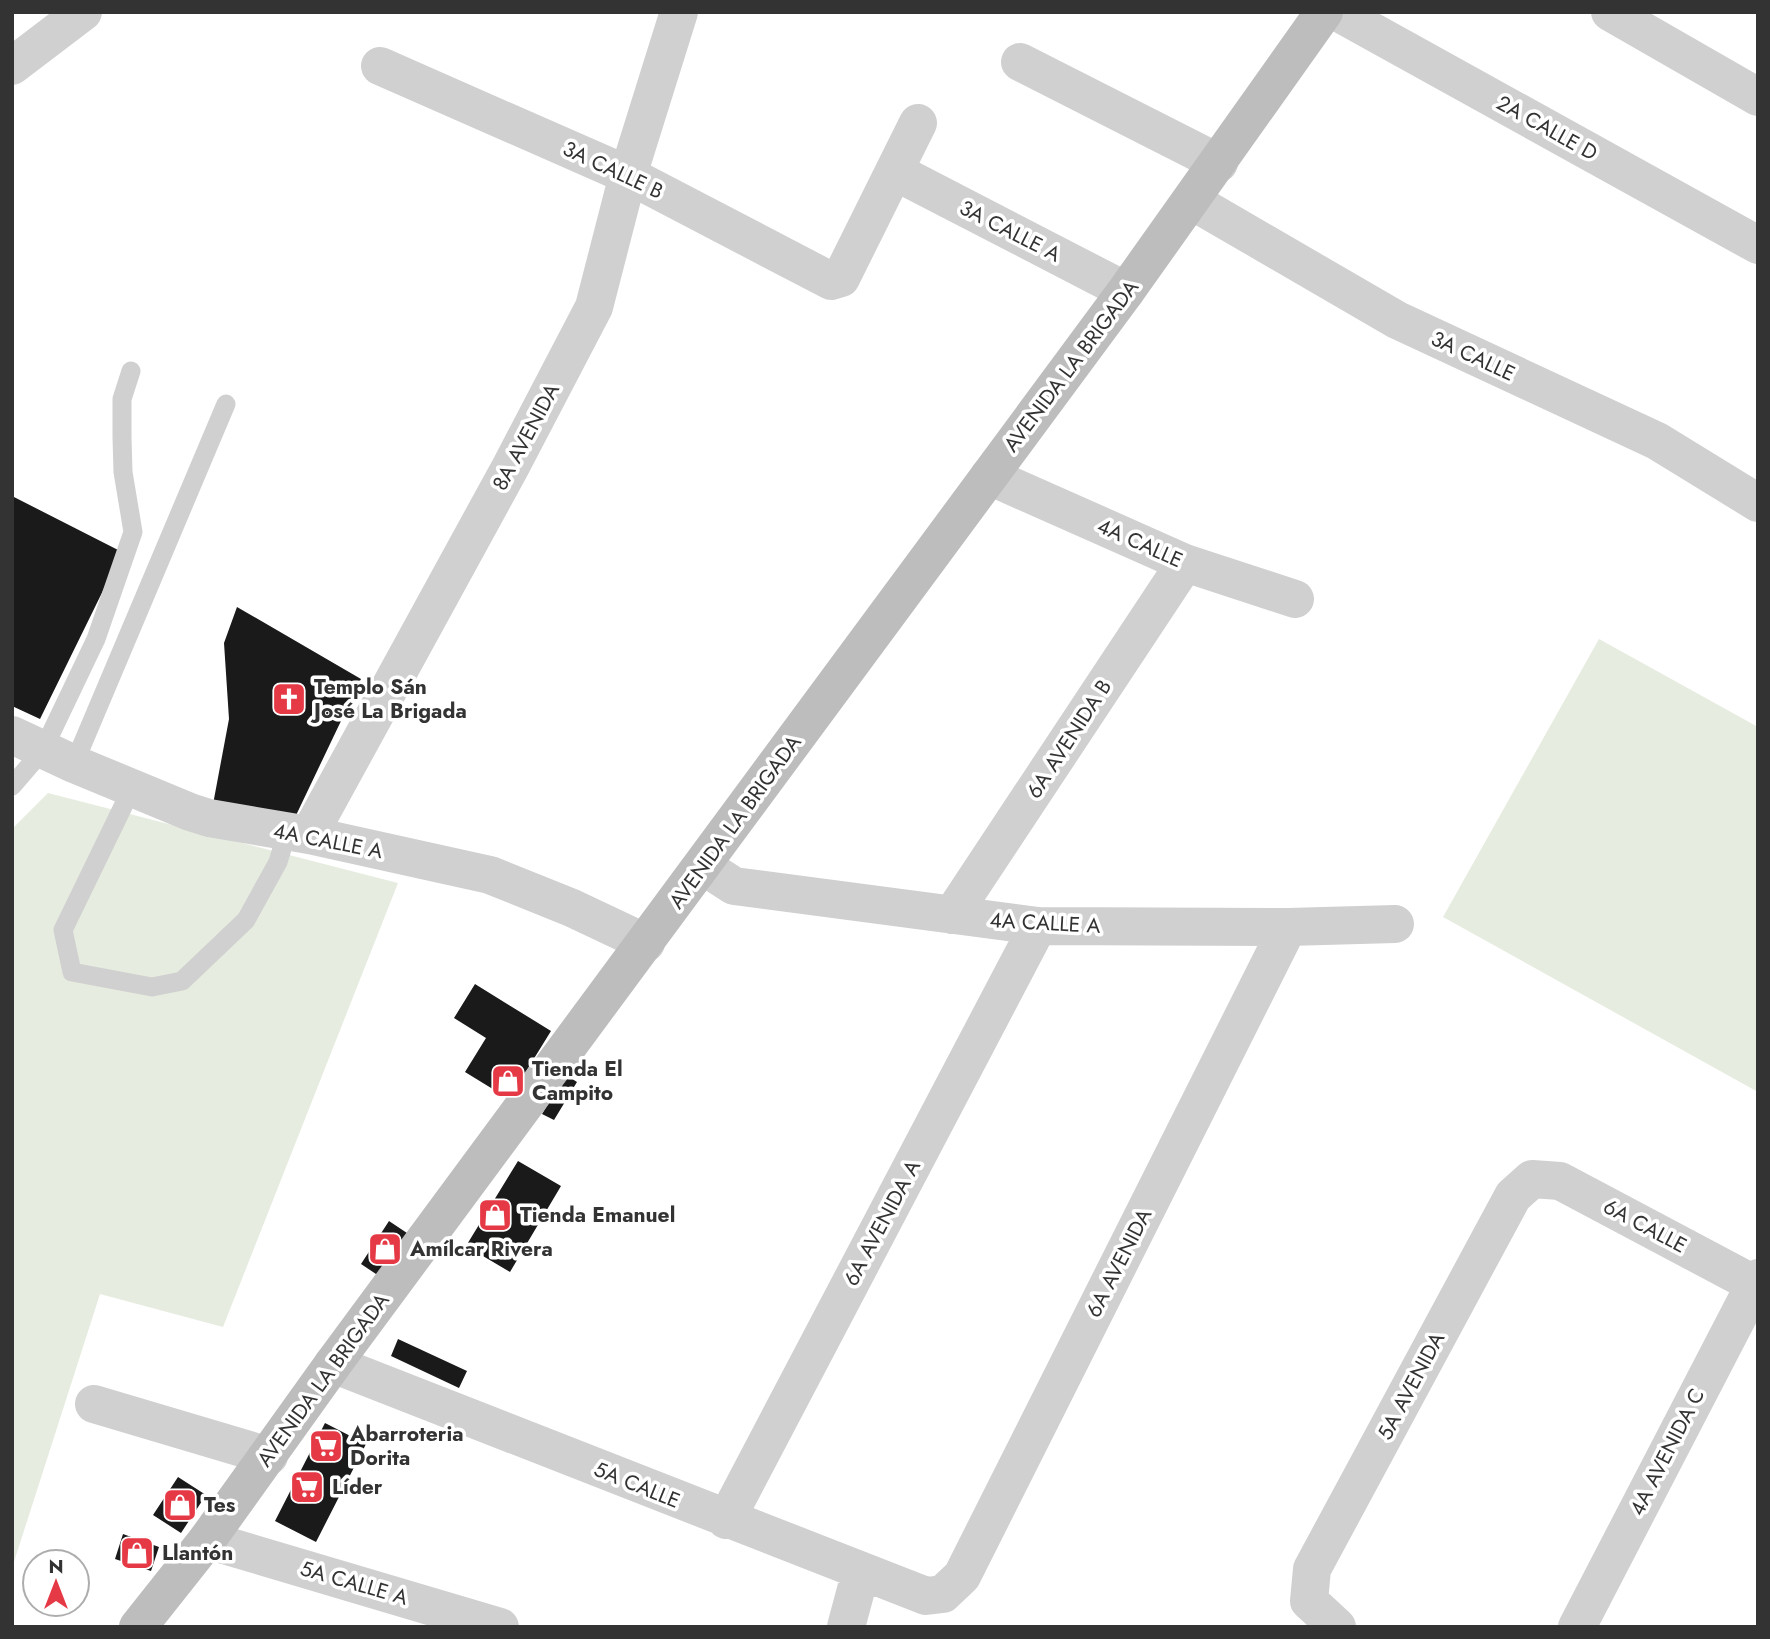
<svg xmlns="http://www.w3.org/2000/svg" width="1770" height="1639" viewBox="0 0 1770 1639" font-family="Jost,sans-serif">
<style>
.green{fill:#e6ecdf}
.building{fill:#1a1a1a}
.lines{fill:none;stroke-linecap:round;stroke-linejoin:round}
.service{stroke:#d0d0d0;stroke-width:19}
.minor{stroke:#d0d0d0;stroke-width:38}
.secondary{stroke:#bdbdbd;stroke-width:38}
.labels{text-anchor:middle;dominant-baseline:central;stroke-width:7;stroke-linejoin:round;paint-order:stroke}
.street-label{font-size:21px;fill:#333;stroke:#fff}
.poi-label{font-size:21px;font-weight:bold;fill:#333;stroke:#fff;text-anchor:start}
</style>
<rect width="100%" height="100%" fill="#fff"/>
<path class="green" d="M 1599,639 L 1758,727 L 1758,1092 L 1443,917 Z
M 48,793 L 398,883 L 223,1327 L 100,1294 L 12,1568 L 12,829 Z"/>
<path class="building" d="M 12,496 L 122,552 L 40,719 L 12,706 Z
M 237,607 L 361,679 L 289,830 L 211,815 L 229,719 L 224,643 Z
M 475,984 L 551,1031 L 509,1099 L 465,1072 L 486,1038 L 454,1018 Z
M 566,1075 L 577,1082 L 554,1120 L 542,1114 Z
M 518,1161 L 561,1186 L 510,1272 L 466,1246 Z
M 389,1221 L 410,1235 L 382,1278 L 361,1264 Z
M 398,1339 L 467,1371 L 459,1388 L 391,1356 Z
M 325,1423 L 366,1444 L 316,1542 L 275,1521 Z
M 178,1477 L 206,1495 L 181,1533 L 153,1515 Z
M 123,1534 L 159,1547 L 151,1571 L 115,1559 Z"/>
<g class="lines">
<path class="service" d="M 74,764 L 226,404
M 12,786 L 43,750 L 96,639 L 133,532 L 123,472 L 122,437 L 122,399 L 131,371
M 132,788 L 63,930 L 72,972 L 152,987 L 182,981 L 246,920 L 278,862 L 287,832"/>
<path class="minor" d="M 1337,12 L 1758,245
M 1610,12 L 1758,97
M 1020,62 L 1219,163
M 12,66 L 83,12
M 380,66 L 628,175 L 831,281 L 841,278 L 918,123
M 894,171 L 1126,291
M 1192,201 L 1397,320 L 1657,441 L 1758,503
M 989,476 L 1185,563 L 1295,599
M 12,735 L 74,764 L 190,812 L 209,818 L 309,835 L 490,875 L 572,908 L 646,943
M 309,835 L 511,466 L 594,307 L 628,175 L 679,12
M 703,866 L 734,886 L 1038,926 L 1288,927 L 1395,924
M 952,915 L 1185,563
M 333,1364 L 926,1596 L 943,1594 L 962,1576 L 1288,927
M 94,1404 L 269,1456
M 726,1520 L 1038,926
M 207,1540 L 500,1627
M 846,1627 L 861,1571
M 1337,1627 L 1309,1601 L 1312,1569 L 1513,1196 L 1532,1179 L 1560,1181 L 1754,1284
M 1577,1627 L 1758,1278"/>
<path class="secondary" d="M 138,1627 L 207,1540 L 333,1364 L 1126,291 L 1324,12"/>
</g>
<defs>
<g id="church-square" transform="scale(1.75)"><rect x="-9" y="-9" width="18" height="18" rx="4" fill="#e63946" stroke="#fff"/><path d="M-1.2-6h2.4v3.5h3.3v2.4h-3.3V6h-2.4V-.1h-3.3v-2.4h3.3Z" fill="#fff"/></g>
<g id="shop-square" transform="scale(1.75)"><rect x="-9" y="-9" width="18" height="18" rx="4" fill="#e63946" stroke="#fff"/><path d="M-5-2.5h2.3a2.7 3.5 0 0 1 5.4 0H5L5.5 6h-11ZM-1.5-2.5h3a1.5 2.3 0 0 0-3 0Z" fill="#fff"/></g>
<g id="supermarket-square" transform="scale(1.75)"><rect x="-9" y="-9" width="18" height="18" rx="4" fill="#e63946" stroke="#fff"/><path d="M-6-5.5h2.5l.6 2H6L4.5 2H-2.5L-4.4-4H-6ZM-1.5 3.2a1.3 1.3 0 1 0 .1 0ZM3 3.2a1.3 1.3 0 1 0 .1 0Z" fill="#fff"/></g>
</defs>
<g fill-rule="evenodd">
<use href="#church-square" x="289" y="699"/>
<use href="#shop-square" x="508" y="1081"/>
<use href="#shop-square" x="495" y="1215"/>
<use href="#shop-square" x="385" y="1249"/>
<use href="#supermarket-square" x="326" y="1446"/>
<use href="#supermarket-square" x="307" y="1487"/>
<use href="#shop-square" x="180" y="1505"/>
<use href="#shop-square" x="137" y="1553"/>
</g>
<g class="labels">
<g class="street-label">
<text transform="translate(1547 128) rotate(29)">2A CALLE D</text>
<text transform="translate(613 170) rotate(25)">3A CALLE B</text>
<text transform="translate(1010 231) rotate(27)">3A CALLE A</text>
<text transform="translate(1473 356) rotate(25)">3A CALLE</text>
<text transform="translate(1071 366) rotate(-53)">AVENIDA LA BRIGADA</text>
<text transform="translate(526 437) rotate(-62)">8A AVENIDA</text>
<text transform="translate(1140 543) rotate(24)">4A CALLE</text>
<text transform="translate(1069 739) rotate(-57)">6A AVENIDA B</text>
<text transform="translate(735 822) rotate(-54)">AVENIDA LA BRIGADA</text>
<text transform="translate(328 841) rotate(11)">4A CALLE A</text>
<text transform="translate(1045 923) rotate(3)">4A CALLE A</text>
<text transform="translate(882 1223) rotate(-62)">6A AVENIDA A</text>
<text transform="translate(1645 1226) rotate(28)">6A CALLE</text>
<text transform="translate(1119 1263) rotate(-63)">6A AVENIDA</text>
<text transform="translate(323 1380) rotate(-54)">AVENIDA LA BRIGADA</text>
<text transform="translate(1411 1386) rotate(-62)">5A AVENIDA</text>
<text transform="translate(1667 1452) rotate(-63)">4A AVENIDA C</text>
<text transform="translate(637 1485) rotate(22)">5A CALLE</text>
<text transform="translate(354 1583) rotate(16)">5A CALLE A</text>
</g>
<g class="poi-label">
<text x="314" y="687">Templo Sán<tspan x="314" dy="24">José La Brigada</tspan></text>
<text x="532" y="1069">Tienda El<tspan x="532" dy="24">Campito</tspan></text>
<text x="520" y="1215">Tienda Emanuel</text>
<text x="410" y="1249">Amílcar Rivera</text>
<text x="350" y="1434">Abarroteria<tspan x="350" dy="24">Dorita</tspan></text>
<text x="332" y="1487">Líder</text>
<text x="204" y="1505">Tes</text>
<text x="162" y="1553">Llantón</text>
</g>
</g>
<rect width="1770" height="1639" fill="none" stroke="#333333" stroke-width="28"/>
<g transform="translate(56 1583)"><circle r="33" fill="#ffffff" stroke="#adadad" stroke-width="2"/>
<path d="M0-5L12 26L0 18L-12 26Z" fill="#e63946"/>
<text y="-10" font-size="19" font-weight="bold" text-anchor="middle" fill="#333333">N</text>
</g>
</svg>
